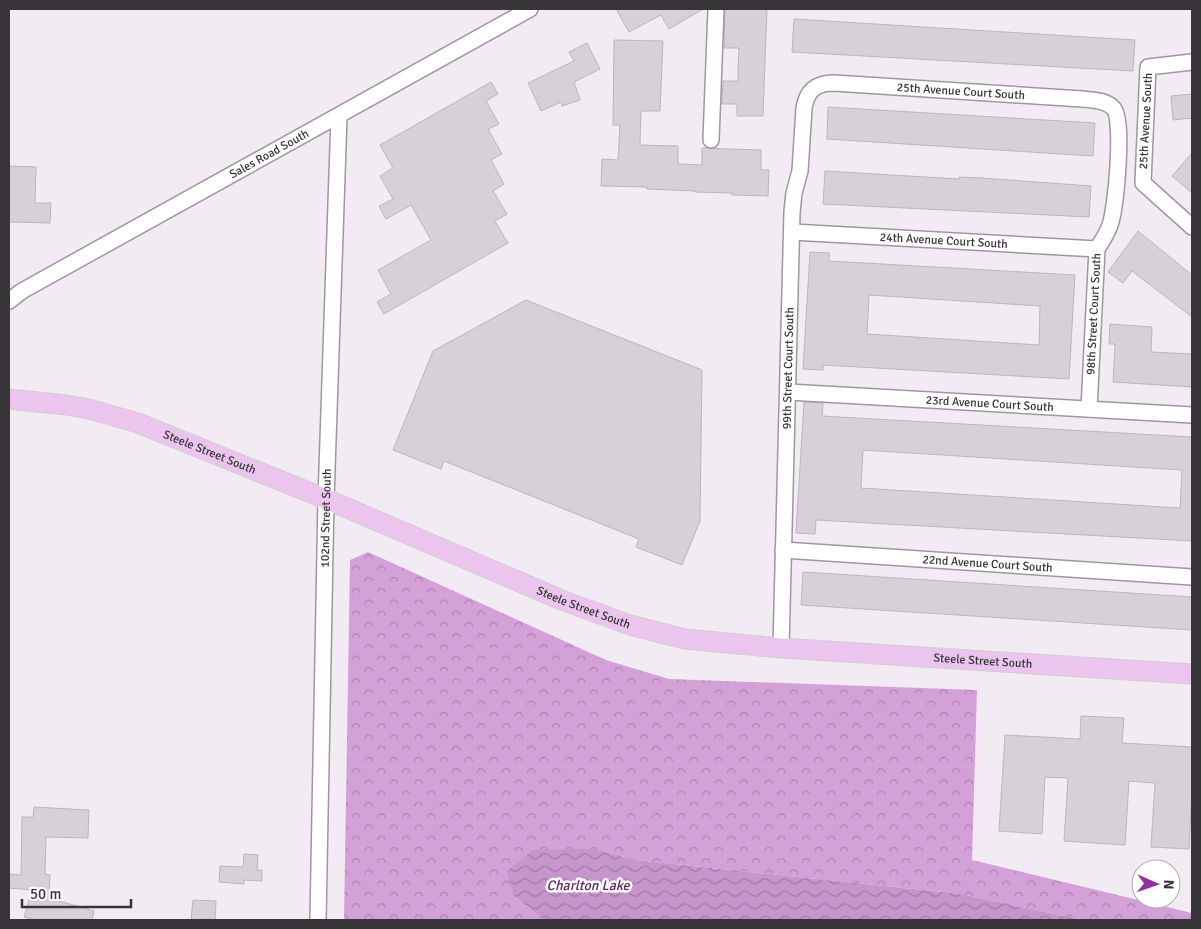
<svg xmlns="http://www.w3.org/2000/svg" width="1201" height="929" viewBox="0 0 1201 929" font-family="Signika,sans-serif">
<style>
.forest{fill:url(#forest-crowns)}
.water{fill:url(#water-waves)}
.building{fill:#d8d0d9;stroke:#bcb5bd;fill-rule:evenodd}
.lines{fill:none;stroke-linecap:round;stroke-linejoin:round}
.minor-casing{stroke:#9e979f;stroke-width:18}
.major-casing{stroke:#cfcfcf;stroke-width:21}
.minor{stroke:#fff;stroke-width:15}
.major{stroke:#ebc5ee;stroke-width:19}
.labels{text-anchor:middle;dominant-baseline:central;stroke-width:5;stroke-linejoin:round;paint-order:stroke}
.street-label{font-size:12px;fill:#383538;stroke:#fff}
.water-label{font-size:14px;font-style:italic;fill:#5f2466;stroke:#fff}
</style>
<defs>
<pattern id="forest-crowns" width="20" height="18" patternUnits="userSpaceOnUse" patternTransform="scale(1.25)"><rect width="20" height="18" fill="#d3a1d8"/><path d="M2 6a3 3 0 1 1 6 0M12 15a3 3 0 1 1 6 0" fill="none" stroke="#ac84b0"/></pattern>
<pattern id="water-waves" width="16" height="10" patternUnits="userSpaceOnUse" patternTransform="scale(1.25)"><rect width="16" height="10" fill="#c695cb"/><path d="M0 5q4-4 8 0t8 0" fill="none" stroke="#a27aa6"/></pattern>
</defs>
<rect width="100%" height="100%" fill="#f3ebf4"/>
<path class="forest" d="M 368,552 L 606,660 L 669,679 L 977,690 L 972,860 L 1192,913 L 1192,920 L 1084,920 L 961,894 L 635,860 L 597,849 L 514,896 L 544,920 L 344,920 L 350,560 Z"/>
<path class="water" d="M 597,849 L 635,860 L 961,894 L 1084,920 L 544,920 L 514,896 L 507,871 L 533,850 Z"/>
<path class="building" d="M 616,9 L 703,9 L 669,29 L 661,15 L 629,32 Z
M 725,9 L 767,9 L 763,116 L 737,116 L 737,104 L 722,104 L 723,81 L 738,81 L 738,70 L 739,48 L 724,48 Z
M 794,19 L 1135,40 L 1133,71 L 792,52 Z
M 614,40 L 663,41 L 660,111 L 641,111 L 640,145 L 678,146 L 678,164 L 702,165 L 702,148 L 761,150 L 761,170 L 769,170 L 768,196 L 732,195 L 732,193 L 695,192 L 695,191 L 647,189 L 647,187 L 601,186 L 602,159 L 618,160 L 620,125 L 613,125 Z
M 587,43 L 600,69 L 574,82 L 580,100 L 562,106 L 561,102 L 541,111 L 528,83 L 574,61 L 569,52 Z
M 491,82 L 498,94 L 486,101 L 499,124 L 488,129 L 502,154 L 491,160 L 504,184 L 493,191 L 507,214 L 495,221 L 508,243 L 384,314 L 377,302 L 391,294 L 378,270 L 431,240 L 411,205 L 386,219 L 379,206 L 393,199 L 380,176 L 393,168 L 380,145 Z
M 1192,94 L 1192,118 L 1173,120 L 1171,96 Z
M 828,107 L 1095,123 L 1093,156 L 827,139 Z
M 1192,153 L 1192,193 L 1172,176 Z
M 9,166 L 36,167 L 35,203 L 51,203 L 50,223 L 9,222 Z
M 825,171 L 959,179 L 959,177 L 982,178 L 1091,186 L 1089,217 L 823,204 Z
M 1138,231 L 1192,275 L 1192,317 L 1132,271 L 1123,283 L 1108,272 Z
M 810,252 L 829,253 L 829,261 L 1075,275 L 1069,379 L 823,365 L 823,370 L 803,369 ZM 869,295 L 1040,306 L 1039,345 L 867,334 Z
M 526,300 L 702,370 L 700,521 L 682,565 L 636,547 L 639,539 L 444,461 L 441,469 L 393,450 L 433,351 Z
M 1110,324 L 1152,327 L 1151,352 L 1192,354 L 1192,387 L 1113,382 L 1115,344 L 1109,344 Z
M 804,402 L 823,403 L 822,416 L 1192,437 L 1192,541 L 816,520 L 815,534 L 796,533 ZM 863,450 L 1182,470 L 1180,508 L 861,488 Z
M 803,572 L 1192,597 L 1192,630 L 801,605 Z
M 1081,716 L 1124,718 L 1122,743 L 1192,747 L 1192,791 L 1189,849 L 1151,847 L 1155,783 L 1129,781 L 1125,845 L 1064,841 L 1068,778 L 1045,777 L 1042,834 L 999,831 L 1005,735 L 1080,739 Z
M 34,807 L 89,810 L 88,838 L 46,837 L 45,874 L 50,875 L 49,898 L 94,911 L 92,920 L 35,920 L 24,917 L 32,890 L 9,888 L 9,874 L 21,875 L 22,817 L 33,817 Z
M 244,854 L 258,855 L 257,870 L 262,870 L 262,881 L 244,880 L 244,884 L 219,882 L 220,866 L 243,867 Z
M 193,900 L 216,901 L 215,920 L 191,920 Z"/>
<g class="lines">
<g class="minor-casing">
<g id="minor">
<path d="M 1192,62 L 1148,67 L 1143,183 L 1192,227"/>
<path d="M 711,140 L 716,9"/>
<path id="s1" d="M 792,232 L 1097,249"/>
<path id="s2" d="M 9,301 L 22,291 L 530,9"/>
<path id="s3" d="M 788,392 L 1192,415"/>
<path id="s4" d="M 783,550 L 1192,577"/>
<path id="s5" d="M 781,648 L 792,212 L 794,193 L 800,171 L 804,108 C 807,90 816,83 834,83 L 1082,99 C 1092,100 1107,100 1114,109 C 1124,122 1116,208 1110,225 C 1107,234 1102,241 1097,249 L 1089,409"/>
<path id="s6" d="M 318,920 L 326,499 L 339,116"/>
</g>
</g>
<g class="major-casing">
<g id="major">
<path id="s7" d="M 9,399 L 67,405 L 89,409 L 138,423 L 326,499 L 564,601 L 630,625 L 685,639 L 781,648 L 1192,674"/>
</g>
</g>
<use href="#minor" class="minor"/>
<use href="#major" class="major"/>
</g>
<g class="labels">
<g class="street-label">
<text stroke="none"><textPath href="#s5" startOffset="712">25th Avenue Court South</textPath></text>
<text transform="translate(1146 121) rotate(-87)">25th Avenue South</text>
<text stroke="none"><textPath href="#s2" startOffset="299">Sales Road South</textPath></text>
<text stroke="none"><textPath href="#s1" startOffset="152">24th Avenue Court South</textPath></text>
<text transform="translate(1094 314) rotate(-87)">98th Street Court South</text>
<text stroke="none"><textPath href="#s5" startOffset="280">99th Street Court South</textPath></text>
<text stroke="none"><textPath href="#s3" startOffset="202">23rd Avenue Court South</textPath></text>
<text stroke="none"><textPath href="#s7" startOffset="209">Steele Street South</textPath></text>
<text stroke="none"><textPath href="#s6" startOffset="402">102nd Street South</textPath></text>
<text stroke="none"><textPath href="#s4" startOffset="205">22nd Avenue Court South</textPath></text>
<text stroke="none"><textPath href="#s7" startOffset="614">Steele Street South</textPath></text>
<text stroke="none"><textPath href="#s7" startOffset="1019">Steele Street South</textPath></text>
</g>
<g class="water-label">
<text x="588" y="885">Charlton Lake</text>
</g>
</g>
<rect width="1201" height="929" fill="none" stroke="#383538" stroke-width="20"/>
<g transform="translate(1156 884) rotate(92)"><circle r="24" fill="#ffffff" stroke="#afaeaf"/>
<path d="M0-4L9 19L0 12L-9 19Z" fill="#8f319a"/>
<text y="-8" font-size="14" font-weight="bold" text-anchor="middle" fill="#383538">N</text>
</g>
<path d="M22 899v8h109v-8" fill="none" stroke="#383538" stroke-width="2.5"/>
<text x="30" y="899" font-size="15" fill="#383538" stroke="#ffffff" stroke-width="4" paint-order="stroke">50 m</text>
</svg>
